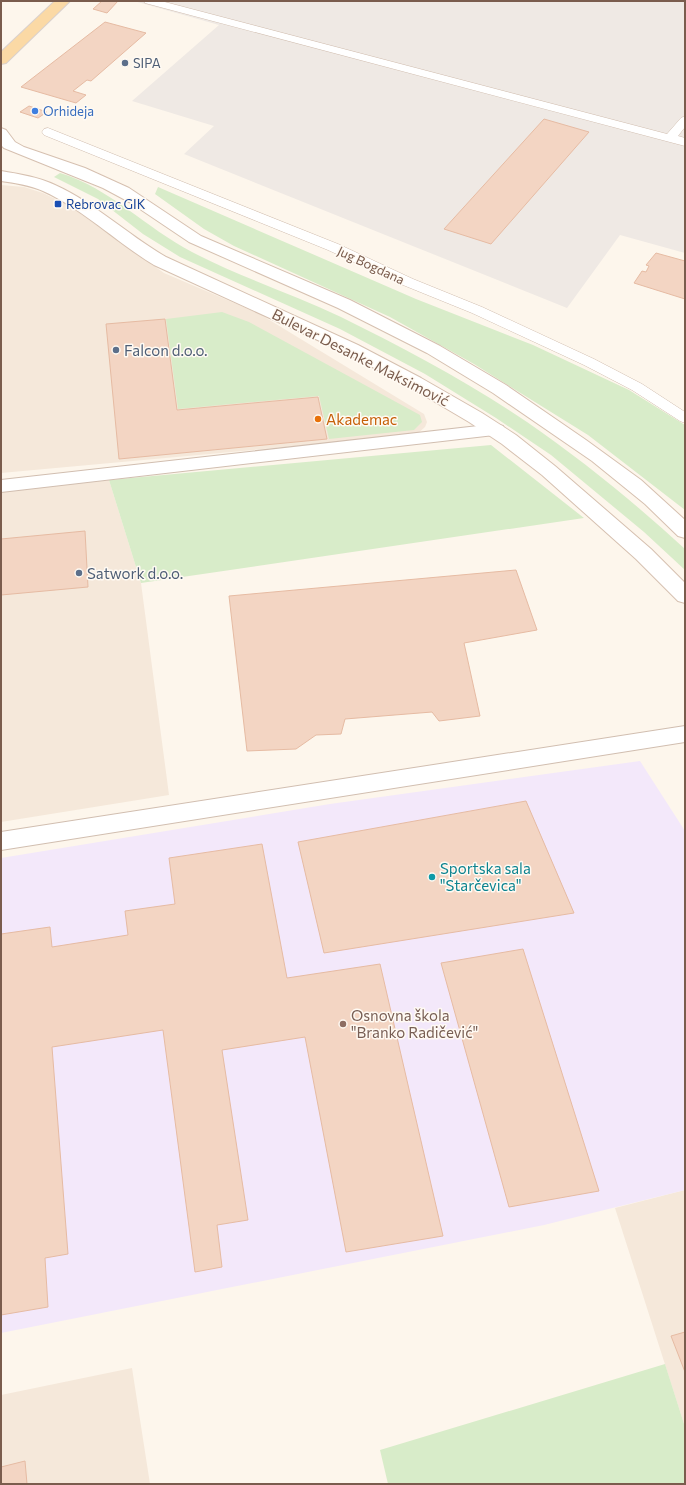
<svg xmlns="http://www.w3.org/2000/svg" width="686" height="1485" viewBox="0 0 686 1485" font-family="Commissioner,sans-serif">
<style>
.residential{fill:#f5e8da}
.industrial{fill:#efe9e4}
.education{fill:#f3e8fa}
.green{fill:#d8ecc9}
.building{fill:#f3d5c3;stroke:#e6bba3}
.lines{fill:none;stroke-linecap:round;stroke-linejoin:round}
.service-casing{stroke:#d1beb0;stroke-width:1}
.minor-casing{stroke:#d1beb0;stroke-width:2}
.secondary-casing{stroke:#d6c0b0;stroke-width:2}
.primary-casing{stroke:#dad1cd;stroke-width:2}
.service{fill:#fff;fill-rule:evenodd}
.minor{fill:#fff;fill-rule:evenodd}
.secondary{fill:#fff;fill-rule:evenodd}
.primary{fill:#fbd9a5;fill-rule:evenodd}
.service-dot{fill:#5c6f8a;stroke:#fffaf3;stroke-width:1.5}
.shop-dot{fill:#3f7fe0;stroke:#fffaf3;stroke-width:1.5}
.transit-dot{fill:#1a4fb4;stroke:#fffaf3;stroke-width:1.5}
.food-dot{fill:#e8710a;stroke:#fffaf3;stroke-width:1.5}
.culture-dot{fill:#0f9aa8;stroke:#fffaf3;stroke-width:1.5}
.education-dot{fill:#8d6e63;stroke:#fffaf3;stroke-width:1.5}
.labels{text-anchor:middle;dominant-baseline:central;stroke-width:3;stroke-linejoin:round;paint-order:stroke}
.far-service-label{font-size:13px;fill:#4e5e75;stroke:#fffaf3;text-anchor:start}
.far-shop-label{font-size:13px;fill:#366cbe;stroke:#fffaf3;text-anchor:start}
.far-transit-label{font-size:13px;fill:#164399;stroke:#fffaf3;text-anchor:start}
.far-street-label{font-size:13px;fill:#7a5c4d;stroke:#fffaf3}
.service-label{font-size:15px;fill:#4e5e75;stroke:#fffaf3;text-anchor:start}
.street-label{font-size:15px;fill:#7a5c4d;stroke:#fffaf3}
.food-label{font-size:15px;fill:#c56008;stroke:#fffaf3;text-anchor:start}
.culture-label{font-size:15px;fill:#0d838f;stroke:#fffaf3;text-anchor:start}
.education-label{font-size:15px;fill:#785e54;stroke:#fffaf3;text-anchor:start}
</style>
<rect width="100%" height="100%" fill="#fdf6ec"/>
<path class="residential" d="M 1,185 L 24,187 L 43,193 L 68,205 L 164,273 L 258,313 L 424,414 L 427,422 L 425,427 L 416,435 L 1,473 Z
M 109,480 L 141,583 L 169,795 L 1,822 L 1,490 Z
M 685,1190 L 685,1427 L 615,1208 Z
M 132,1368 L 150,1484 L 1,1484 L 1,1395 Z"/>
<path class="industrial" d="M 134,1 L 685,1 L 685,253 L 620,235 L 567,308 L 184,154 L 214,126 L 132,101 L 219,25 Z"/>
<path class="education" d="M 640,761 L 685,831 L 685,1190 L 544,1225 L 1,1333 L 1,858 L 330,804 Z"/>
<path class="green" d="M 60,173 C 110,188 146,228 192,252 C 240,277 292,294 341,317 C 404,348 468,382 527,422 C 582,460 635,503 685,549 L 685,570 L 644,532 L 551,455 L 496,418 L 425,374 L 340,329 L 180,257 L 143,234 L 98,199 L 54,177 Z
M 158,187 L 416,299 L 533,345 L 629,390 L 685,425 L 685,510 L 588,435 L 474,364 L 390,317 L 234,246 L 204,229 L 155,194 Z
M 222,312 L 249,322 L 420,415 L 422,422 L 414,430 L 329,439 L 319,396 L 178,409 L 166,319 Z
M 491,445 L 584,518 L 141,583 L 109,480 Z
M 665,1364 L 685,1427 L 685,1484 L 388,1484 L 380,1450 Z"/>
<path class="building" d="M 102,1 L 118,1 L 107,13 L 93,9 Z
M 105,22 L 146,33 L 91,81 L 87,80 L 73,91 L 86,95 L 76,103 L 21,87 Z
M 29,106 L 47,112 L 38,118 L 20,112 Z
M 544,119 L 589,132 L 491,244 L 444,229 Z
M 656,253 L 685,261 L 685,299 L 634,283 L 642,271 L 646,272 L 649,266 L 646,265 Z
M 165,319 L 177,410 L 318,397 L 327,439 L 119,459 L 106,324 Z
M 85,531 L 88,587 L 1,595 L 1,539 Z
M 516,570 L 537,630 L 464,643 L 480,716 L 439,721 L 432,712 L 345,719 L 341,734 L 316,735 L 296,749 L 247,751 L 229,596 Z
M 526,801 L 574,913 L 324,953 L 298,842 Z
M 262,844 L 287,978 L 380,964 L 443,1236 L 346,1252 L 305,1037 L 222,1050 L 248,1220 L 217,1225 L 222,1267 L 195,1272 L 163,1030 L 52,1047 L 68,1254 L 45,1258 L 48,1307 L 1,1315 L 1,934 L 50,927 L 52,947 L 128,935 L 125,911 L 175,904 L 169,858 Z
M 523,949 L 599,1191 L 509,1207 L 441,963 Z
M 685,1332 L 685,1372 L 671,1336 Z
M 25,1461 L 27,1484 L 1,1484 L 1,1467 Z"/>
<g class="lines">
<g class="service-casing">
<path id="service" d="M 144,1 L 161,1 L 667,134 L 681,118 L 685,116 L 685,127 L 678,136 L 685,138 L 685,146 L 145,3 Z
M 48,128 L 338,244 L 413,279 L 482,307 L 594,359 L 642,384 L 685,412 L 685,423 L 680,421 L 632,390 L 584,365 L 472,313 L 403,285 L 328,250 L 44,135 L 42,132 L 44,129 Z"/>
</g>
<g class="minor-casing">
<path id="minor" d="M 496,424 L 503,426 L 505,430 L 503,434 L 1,492 L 1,480 Z
M 685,726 L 685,742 L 1,850 L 1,832 Z"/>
</g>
<g class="secondary-casing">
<path id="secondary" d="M 1,128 L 6,130 L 15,142 L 24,147 L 85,168 L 129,188 L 201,236 L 350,300 L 440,346 L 506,385 L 586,440 L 641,480 L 685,520 L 685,538 L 678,536 L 645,504 L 592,461 L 493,393 L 427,353 L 338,308 L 189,242 L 131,203 L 103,188 L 4,148 L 1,145 Z
M 1,171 C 19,174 38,177 55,185 C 95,203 128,235 166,257 L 358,345 L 421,378 L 482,413 L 516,435 L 555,466 L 651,549 L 685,583 L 685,603 L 678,601 L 636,559 L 542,475 L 502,444 L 469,422 L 408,386 L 346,353 L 154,265 C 116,242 83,209 43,191 C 30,185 15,183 1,181 Z"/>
</g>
<g class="primary-casing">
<path id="primary" d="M 55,1 L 70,1 L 6,63 L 1,64 L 1,52 Z"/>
</g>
<use href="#service" class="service"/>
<use href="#minor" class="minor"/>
<use href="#secondary" class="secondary"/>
<use href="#primary" class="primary"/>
</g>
<g class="service-dot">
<circle cx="125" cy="63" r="4"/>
<circle cx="116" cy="350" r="4"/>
<circle cx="79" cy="573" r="4"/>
</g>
<circle class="shop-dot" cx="35" cy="111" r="4"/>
<rect class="transit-dot" x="54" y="200" width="8" height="8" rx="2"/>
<circle class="food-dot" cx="318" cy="419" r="4"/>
<circle class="culture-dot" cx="432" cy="877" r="4"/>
<circle class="education-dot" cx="343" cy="1024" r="4"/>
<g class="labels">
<g class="far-service-label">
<text x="133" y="63">SIPA</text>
</g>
<g class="far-shop-label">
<text x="43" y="111">Orhideja</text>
</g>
<g class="far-transit-label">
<text x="66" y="204">Rebrovac GIK</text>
</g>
<g class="far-street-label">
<text transform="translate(371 265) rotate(25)">Jug Bogdana</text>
</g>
<g class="service-label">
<text x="124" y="350">Falcon d.o.o.</text>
<text x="87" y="573">Satwork d.o.o.</text>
</g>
<g class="street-label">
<text transform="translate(361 357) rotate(27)">Bulevar Desanke Maksimović</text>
</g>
<g class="food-label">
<text x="326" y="419">Akademac</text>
</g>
<g class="culture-label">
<text x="440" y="868">Sportska sala<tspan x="440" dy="17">"Starčevica"</tspan></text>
</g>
<g class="education-label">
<text x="351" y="1015">Osnovna škola<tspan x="351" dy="17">"Branko Radičević"</tspan></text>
</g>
</g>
<rect width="686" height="1485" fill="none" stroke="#7a5c4d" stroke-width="4"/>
</svg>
